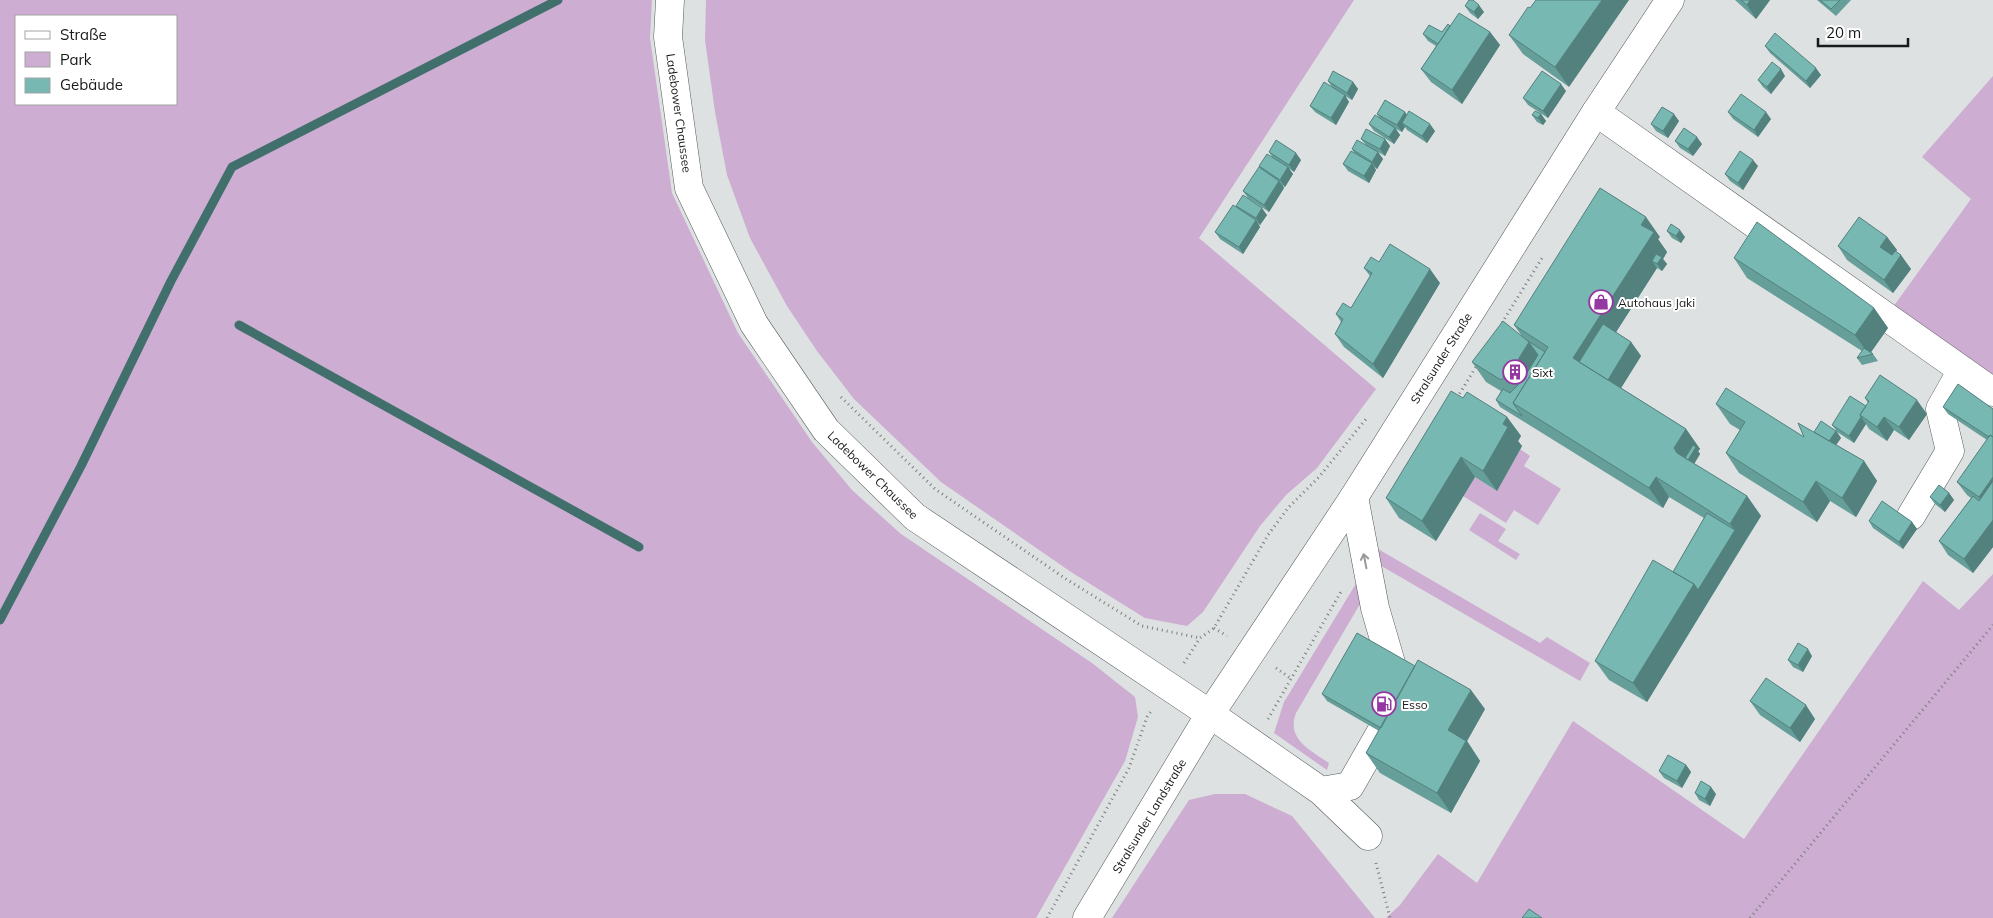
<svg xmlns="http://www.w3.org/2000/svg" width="1993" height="918" viewBox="0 0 1993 918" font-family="Mulish,sans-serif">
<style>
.green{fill:#cdadd1;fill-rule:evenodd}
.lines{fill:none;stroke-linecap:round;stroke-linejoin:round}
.stream{stroke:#416f6c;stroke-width:9}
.minor-casing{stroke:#555959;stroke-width:29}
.major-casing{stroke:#555959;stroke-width:29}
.path{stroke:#7b7e7e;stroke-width:3;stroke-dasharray:1 4;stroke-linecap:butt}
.minor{stroke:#fff;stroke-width:28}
.major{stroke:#fff;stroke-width:28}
.wall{fill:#669e9a}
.shaded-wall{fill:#53817d}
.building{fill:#77b8b3;stroke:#53817d}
.oneway{stroke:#979898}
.labels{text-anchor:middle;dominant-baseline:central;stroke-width:4;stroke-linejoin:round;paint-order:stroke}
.street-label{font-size:12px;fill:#181919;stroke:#fff}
.poi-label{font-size:12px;fill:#181919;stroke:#fff;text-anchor:start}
</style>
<rect width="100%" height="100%" fill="#dde1e1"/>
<path class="green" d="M 0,0 L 652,0 L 650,38 L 672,193 L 738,333 L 812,442 L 852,490 L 901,534 L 1092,663 L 1135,697 L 1138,717 L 1125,761 L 1036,918 L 0,918 ZM 16,16 L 176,16 L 176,104 L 16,104 Z
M 706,0 L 1354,0 L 1199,238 L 1376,389 L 1317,468 L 1286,495 L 1260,526 L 1203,612 L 1187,626 L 1145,618 L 1071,572 L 941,482 L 854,399 L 817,351 L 787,306 L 750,238 L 727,175 L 715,112 L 705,40 Z
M 1993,76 L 1993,380 L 1893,307 L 1971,199 L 1922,157 Z
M 1520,449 L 1530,456 L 1524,466 L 1561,489 L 1538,525 L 1514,510 L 1506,523 L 1463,496 L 1475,477 L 1497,491 Z
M 1480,513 L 1506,529 L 1498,541 L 1520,554 L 1516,560 L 1469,530 Z
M 1378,549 L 1540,643 L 1547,637 L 1590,663 L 1580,681 L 1371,560 Z
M 1993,574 L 1993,918 L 1386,918 L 1400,905 L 1438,854 L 1477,883 L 1573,721 L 1744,839 L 1923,581 L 1959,610 Z
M 1357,582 L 1360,604 L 1296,713 C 1286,739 1310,750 1329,763 L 1327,770 L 1274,733 L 1284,702 Z
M 1215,794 L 1245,794 L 1292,816 L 1375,918 L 1112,918 L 1189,800 Z"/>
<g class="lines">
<path class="stream" d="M 239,325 L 639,547
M 0,620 L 81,466 L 171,281 L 232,167 L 558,0"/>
<g class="minor-casing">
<path id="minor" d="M 670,0 L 668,37 L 689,188 L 754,324 L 826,430 L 915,517 L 1210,714 L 1321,791 L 1368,836
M 1596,112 L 1993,392
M 1354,497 L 1375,608 L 1398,687
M 1911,516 L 1950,451 L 1940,409 L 1962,370
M 1321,791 L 1350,786 L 1386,723"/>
</g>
<g class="major-casing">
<path id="major" d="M 1087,918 L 1210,714 L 1354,497 L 1596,112 L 1670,0"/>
</g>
<path class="path" d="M 1502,323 L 1542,258
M 841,397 L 935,489 L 1066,579 L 1142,626 L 1200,638
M 1457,398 L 1477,365
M 1214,628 L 1227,636
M 1184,663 L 1200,638 L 1214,628 L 1268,535 L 1288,508 L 1319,477 L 1366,419
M 1276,668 L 1290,678
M 1268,719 L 1342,590
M 1376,863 L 1390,918
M 1047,918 L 1129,768 L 1147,717 L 1152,710
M 1750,918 L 1993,625"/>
<use href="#minor" class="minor"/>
<use href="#major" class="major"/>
</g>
<path class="wall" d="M 1735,0 L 1770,0 L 1756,19 Z
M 1817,0 L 1851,0 L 1836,16 Z
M 1465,6 L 1484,12 L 1478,19 L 1470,13 Z
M 1530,8 L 1569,87 L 1523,54 L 1509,35 Z
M 1450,26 L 1490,32 L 1500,45 L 1462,104 L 1431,82 L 1421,69 L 1436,46 L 1428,41 L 1423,34 L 1442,32 Z
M 1765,46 L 1821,75 L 1810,88 L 1770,53 Z
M 1785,76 L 1771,94 L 1763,87 L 1758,80 Z
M 1328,81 L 1353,82 L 1358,89 L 1352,100 L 1345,96 L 1349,102 L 1336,125 L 1315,112 L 1310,106 L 1332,87 Z
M 1566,91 L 1548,118 L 1528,105 L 1523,98 Z
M 1405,112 L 1407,115 L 1435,131 L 1427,143 L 1407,130 L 1405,127 L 1402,132 L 1396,129 L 1400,135 L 1394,144 L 1374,131 L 1369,124 L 1380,119 L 1377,114 Z
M 1728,112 L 1771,119 L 1758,137 L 1733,119 Z
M 1541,114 L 1546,121 L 1543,125 L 1537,122 L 1532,115 Z
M 1679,121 L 1668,138 L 1656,131 L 1651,124 Z
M 1361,139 L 1385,139 L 1390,146 L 1385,156 L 1378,152 L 1383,159 L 1377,169 L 1374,167 L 1376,170 L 1369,183 L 1348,171 L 1343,164 L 1355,154 L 1352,149 L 1366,145 Z
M 1675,141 L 1702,144 L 1693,156 L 1680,148 Z
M 1269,152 L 1301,160 L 1294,172 L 1288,168 L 1293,174 L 1285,187 L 1283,185 L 1284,188 L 1269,212 L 1248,198 L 1243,191 L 1261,169 L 1259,166 L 1273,158 Z
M 1758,166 L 1743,190 L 1730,181 L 1725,174 Z
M 1236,206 L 1267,215 L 1260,225 L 1258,223 L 1260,227 L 1243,254 L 1220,239 L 1215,232 L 1238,209 Z
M 1667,231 L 1685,237 L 1681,243 L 1672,238 Z
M 1660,237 L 1658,239 L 1667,252 L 1663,259 L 1667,264 L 1662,271 L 1657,268 L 1616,332 L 1631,342 L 1641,356 L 1621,388 L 1686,429 L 1700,449 L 1698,451 L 1700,454 L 1694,464 L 1747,496 L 1761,516 L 1647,702 L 1609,680 L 1595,661 L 1673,572 L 1704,518 L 1669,497 L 1663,508 L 1500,407 L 1496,400 L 1501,391 L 1486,382 L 1472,362 L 1521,335 L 1514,325 Z
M 1887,237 L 1897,250 L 1896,251 L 1911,269 L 1893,293 L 1847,260 L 1838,246 Z
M 1734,258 L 1874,308 L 1888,328 L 1871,352 L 1873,354 L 1878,361 L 1862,365 L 1857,358 L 1862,351 L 1747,278 Z
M 1379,262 L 1440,283 L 1383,378 L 1344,347 L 1335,334 L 1341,322 L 1336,314 L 1351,308 L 1370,276 L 1364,268 Z
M 1463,398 L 1507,417 L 1521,436 L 1518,441 L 1522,446 L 1497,491 L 1475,477 L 1436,541 L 1399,518 L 1386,498 Z
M 1865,398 L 1927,414 L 1909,440 L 1894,430 L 1887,441 L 1869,429 L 1866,424 L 1854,443 L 1837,432 L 1841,438 L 1836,445 L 1864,461 L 1877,481 L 1856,517 L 1830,501 L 1817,522 L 1739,473 L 1726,453 L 1740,430 L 1730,424 L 1716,404 L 1804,437 L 1814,432 L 1836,430 L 1832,425 L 1866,406 L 1868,403 Z
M 1943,407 L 1993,409 L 1993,547 L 1973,573 L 1948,555 L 1939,541 L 1971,498 L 1967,495 L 1957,482 L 1987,440 L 1948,414 Z
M 1949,493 L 1954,500 L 1945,512 L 1935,504 L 1930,497 Z
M 1869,521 L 1912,522 L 1917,529 L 1903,549 L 1873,528 Z
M 1812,656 L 1803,672 L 1793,667 L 1788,660 Z
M 1322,694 L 1485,709 L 1467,741 L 1480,761 L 1451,813 L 1380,773 L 1366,753 L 1379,731 L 1327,701 Z
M 1750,701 L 1815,719 L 1800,742 L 1760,715 Z
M 1686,765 L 1691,772 L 1682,788 L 1664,778 L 1659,771 Z
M 1695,793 L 1716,794 L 1710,806 L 1699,800 Z"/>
<path class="shaded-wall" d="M 1602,0 L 1629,0 L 1569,87 L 1555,67 Z
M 1750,0 L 1770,0 L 1756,19 L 1747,5 Z
M 1479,5 L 1484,12 L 1478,19 L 1474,12 Z
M 1490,32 L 1500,45 L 1462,104 L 1452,90 Z
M 1816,68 L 1821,75 L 1810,88 L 1806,81 Z
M 1781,69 L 1785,76 L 1771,94 L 1767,87 Z
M 1353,82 L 1358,89 L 1352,100 L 1347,93 Z
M 1561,84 L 1566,91 L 1548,118 L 1543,111 Z
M 1345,95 L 1349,102 L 1336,125 L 1331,118 Z
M 1405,112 L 1409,119 L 1402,123 L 1405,127 L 1402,132 L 1397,125 Z
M 1766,112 L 1771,119 L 1758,137 L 1754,130 Z
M 1541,114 L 1546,121 L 1543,125 L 1538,118 Z
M 1674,114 L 1679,121 L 1668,138 L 1663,131 Z
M 1430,124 L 1435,131 L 1427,143 L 1422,136 Z
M 1395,128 L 1400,135 L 1394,144 L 1389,137 Z
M 1697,137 L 1702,144 L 1693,156 L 1688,149 Z
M 1385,139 L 1390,146 L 1385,156 L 1380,149 Z
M 1378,152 L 1383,159 L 1377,169 L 1372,162 Z
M 1296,153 L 1301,160 L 1294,172 L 1289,165 Z
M 1753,160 L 1758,166 L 1743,190 L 1738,183 Z
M 1372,163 L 1376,170 L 1369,183 L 1364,176 Z
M 1288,167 L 1293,174 L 1285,187 L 1280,180 Z
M 1279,181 L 1284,188 L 1269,212 L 1264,205 Z
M 1262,208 L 1267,215 L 1260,225 L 1256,218 Z
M 1646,217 L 1660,237 L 1658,239 L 1667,252 L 1663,259 L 1667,264 L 1662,271 L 1657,264 L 1652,261 L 1657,268 L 1590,373 L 1573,358 L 1641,225 Z
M 1256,220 L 1260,227 L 1243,254 L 1239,247 Z
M 1680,230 L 1685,237 L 1681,243 L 1676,236 Z
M 1887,237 L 1897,250 L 1889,260 L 1880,247 Z
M 1901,255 L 1911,269 L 1893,293 L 1884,280 Z
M 1430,269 L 1440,283 L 1383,378 L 1373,364 Z
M 1874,308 L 1888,328 L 1869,355 L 1855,335 Z
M 1529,342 L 1543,362 L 1527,388 L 1513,368 Z
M 1631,342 L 1641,356 L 1616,396 L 1606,382 Z
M 1917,400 L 1927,414 L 1909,440 L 1899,427 Z
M 1507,417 L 1521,436 L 1518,441 L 1522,446 L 1497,491 L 1483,471 L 1503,424 Z
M 1861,417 L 1866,424 L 1854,443 L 1849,436 Z
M 1884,417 L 1894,430 L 1887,441 L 1877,427 Z
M 1686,429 L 1700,449 L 1698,451 L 1700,454 L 1691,469 L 1677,453 L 1674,448 Z
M 1836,431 L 1841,438 L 1831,452 L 1827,445 Z
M 1461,457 L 1475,477 L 1436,541 L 1422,521 Z
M 1864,461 L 1877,481 L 1856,517 L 1842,498 Z
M 1656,477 L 1669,497 L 1663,508 L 1649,488 Z
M 1993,477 L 1993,504 L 1989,511 L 1979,497 Z
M 1816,481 L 1830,501 L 1817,522 L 1803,502 Z
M 1949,493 L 1954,500 L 1945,512 L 1940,505 Z
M 1747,496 L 1761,516 L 1744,543 L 1730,524 Z
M 1993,520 L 1993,547 L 1973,573 L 1964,559 Z
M 1912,522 L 1917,529 L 1903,549 L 1899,542 Z
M 1735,530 L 1744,543 L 1647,702 L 1633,683 L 1694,584 Z
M 1808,649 L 1812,656 L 1803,672 L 1798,665 Z
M 1471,690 L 1485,709 L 1467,741 L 1480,761 L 1451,813 L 1437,793 L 1448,730 Z
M 1806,705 L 1815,719 L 1800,742 L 1790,728 Z
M 1686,765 L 1691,772 L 1682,788 L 1677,781 Z
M 1711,787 L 1716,794 L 1710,806 L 1705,799 Z"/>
<path class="building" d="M 1469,0 L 1473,0 L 1479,5 L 1474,12 L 1465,6 Z
M 1536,0 L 1602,0 L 1555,67 L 1509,35 L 1528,7 L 1530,8 Z
M 1741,0 L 1750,0 L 1747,5 Z
M 1820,0 L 1840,0 L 1831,9 Z
M 1459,13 L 1490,32 L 1452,90 L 1421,69 Z
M 1448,24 L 1450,26 L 1438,44 L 1423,34 L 1429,25 L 1442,32 Z
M 1775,33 L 1816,68 L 1806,81 L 1765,46 Z
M 1772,62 L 1781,69 L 1767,87 L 1758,80 Z
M 1333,71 L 1353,82 L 1347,93 L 1328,81 Z
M 1542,71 L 1561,84 L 1543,111 L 1523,98 Z
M 1324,82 L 1345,95 L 1331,118 L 1310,106 Z
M 1741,94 L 1766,112 L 1754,130 L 1728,112 Z
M 1385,100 L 1405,112 L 1397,125 L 1377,114 Z
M 1662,107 L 1674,114 L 1663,131 L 1651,124 Z
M 1409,111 L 1430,124 L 1422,136 L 1402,123 Z
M 1535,111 L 1541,114 L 1538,118 L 1532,115 Z
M 1375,115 L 1395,128 L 1389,137 L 1369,124 Z
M 1684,128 L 1697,137 L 1688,149 L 1675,141 Z
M 1366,129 L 1385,139 L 1380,149 L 1361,139 Z
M 1276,140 L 1296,153 L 1289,165 L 1269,152 Z
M 1357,140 L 1378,152 L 1372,162 L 1352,149 Z
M 1351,151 L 1372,163 L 1364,176 L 1343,164 Z
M 1740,151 L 1753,160 L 1738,183 L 1725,174 Z
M 1267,154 L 1288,167 L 1280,180 L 1259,166 Z
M 1259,167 L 1279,181 L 1264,205 L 1243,191 Z
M 1600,188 L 1646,217 L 1641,225 L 1654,232 L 1573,358 L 1686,429 L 1674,448 L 1677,453 L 1747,496 L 1730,524 L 1656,477 L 1649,488 L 1513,403 L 1548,347 L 1514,325 Z
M 1243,195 L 1262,208 L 1256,218 L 1236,206 Z
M 1233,205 L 1256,220 L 1239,247 L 1215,232 Z
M 1859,217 L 1887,237 L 1880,247 L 1892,255 L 1895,251 L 1901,255 L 1884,280 L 1838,246 Z
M 1757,222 L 1874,308 L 1855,335 L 1734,258 Z
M 1671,224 L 1680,230 L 1676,236 L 1667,231 Z
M 1390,244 L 1430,269 L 1373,364 L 1335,334 L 1343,319 L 1336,314 L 1343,303 L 1351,308 L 1372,273 L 1364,268 L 1371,257 L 1379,262 Z
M 1656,254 L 1662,257 L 1657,264 L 1652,261 Z
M 1503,321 L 1529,342 L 1513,368 L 1501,380 L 1472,362 Z
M 1603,324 L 1631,342 L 1608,380 L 1579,362 Z
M 1528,341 L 1545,352 L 1513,403 L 1522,416 L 1496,400 L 1503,389 L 1510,393 L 1522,381 L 1538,355 Z
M 1864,348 L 1873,354 L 1857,358 Z
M 1880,375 L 1917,400 L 1899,427 L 1884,417 L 1877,427 L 1860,415 L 1869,401 L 1865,398 Z
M 1958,384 L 1993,409 L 1993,437 L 1990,435 L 1989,437 L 1943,407 Z
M 1726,388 L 1804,437 L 1798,423 L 1864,461 L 1842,498 L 1816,481 L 1803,502 L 1726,453 L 1745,422 L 1716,404 Z
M 1451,391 L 1463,398 L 1467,392 L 1507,417 L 1503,424 L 1508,427 L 1483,471 L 1461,457 L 1422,521 L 1386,498 Z
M 1850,396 L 1866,406 L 1860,415 L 1861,417 L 1849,436 L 1832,425 Z
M 1821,421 L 1836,431 L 1829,441 L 1814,432 Z
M 1990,435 L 1993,437 L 1993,477 L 1979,497 L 1957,482 Z
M 1693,445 L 1696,447 L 1688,460 L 1685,458 Z
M 1993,481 L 1993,520 L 1964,559 L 1939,541 L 1973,496 L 1979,501 Z
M 1939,485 L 1949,493 L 1940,505 L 1930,497 Z
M 1882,501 L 1912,522 L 1899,542 L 1869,521 Z
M 1707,513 L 1735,530 L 1698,590 L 1694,584 L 1673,572 Z
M 1653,560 L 1694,584 L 1633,683 L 1595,661 Z
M 1357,633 L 1415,666 L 1381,728 L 1322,694 Z
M 1798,643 L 1808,649 L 1798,665 L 1788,660 Z
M 1418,660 L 1471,690 L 1448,730 L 1466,741 L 1437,793 L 1366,753 Z
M 1766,678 L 1806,705 L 1790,728 L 1750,701 Z
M 1668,755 L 1686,765 L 1677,781 L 1659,771 Z
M 1701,781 L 1711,787 L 1705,799 L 1695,793 Z
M 1529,909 L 1542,918 L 1522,918 Z"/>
<defs><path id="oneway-shaft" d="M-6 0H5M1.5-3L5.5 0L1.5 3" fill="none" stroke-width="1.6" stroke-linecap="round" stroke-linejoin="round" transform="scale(1.25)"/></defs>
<use class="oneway" href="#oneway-shaft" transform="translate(1365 561) rotate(-101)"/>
<defs>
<g id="shop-ring" transform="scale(1.25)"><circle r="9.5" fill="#fff" stroke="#9537a1" stroke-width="1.5"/><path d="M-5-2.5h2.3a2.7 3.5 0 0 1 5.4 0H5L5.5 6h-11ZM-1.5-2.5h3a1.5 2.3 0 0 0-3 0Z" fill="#9537a1"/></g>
<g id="building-ring" transform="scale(1.25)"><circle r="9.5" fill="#fff" stroke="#9537a1" stroke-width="1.5"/><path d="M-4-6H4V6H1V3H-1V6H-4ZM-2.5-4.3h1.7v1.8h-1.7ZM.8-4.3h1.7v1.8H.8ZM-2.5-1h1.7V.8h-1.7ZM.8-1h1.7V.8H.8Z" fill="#9537a1"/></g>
<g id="fuel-ring" transform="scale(1.25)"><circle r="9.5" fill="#fff" stroke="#9537a1" stroke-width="1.5"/><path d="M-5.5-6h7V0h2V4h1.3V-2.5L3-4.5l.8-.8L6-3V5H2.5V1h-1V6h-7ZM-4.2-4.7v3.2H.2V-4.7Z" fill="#9537a1"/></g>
</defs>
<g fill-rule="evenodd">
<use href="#shop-ring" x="1601" y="302"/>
<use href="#building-ring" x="1515" y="372"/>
<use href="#fuel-ring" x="1384" y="704"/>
</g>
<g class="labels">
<g class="street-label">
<text transform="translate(679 113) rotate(82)">Ladebower Chaussee</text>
<text transform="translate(1441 358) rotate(-58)">Stralsunder Straße</text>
<text transform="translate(873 475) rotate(44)">Ladebower Chaussee</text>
<text transform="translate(1149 816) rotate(-59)">Stralsunder Landstraße</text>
</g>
<g class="poi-label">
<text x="1618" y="302">Autohaus Jaki</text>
<text x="1532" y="372">Sixt</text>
<text x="1402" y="704">Esso</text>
</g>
</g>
<rect x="15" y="15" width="162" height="90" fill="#ffffff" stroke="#a3a3a3"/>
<rect x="25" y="31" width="25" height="8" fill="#ffffff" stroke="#a3a3a3"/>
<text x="60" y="40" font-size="15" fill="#181919">Straße</text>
<rect x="25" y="52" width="25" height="15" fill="#cdadd1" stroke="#a3a3a3"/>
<text x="60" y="65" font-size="15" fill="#181919">Park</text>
<rect x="25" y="78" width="25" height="15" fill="#77b8b3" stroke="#a3a3a3"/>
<text x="60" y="90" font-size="15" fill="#181919">Gebäude</text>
<path d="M1818 38v8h90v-8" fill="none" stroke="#181919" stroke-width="2.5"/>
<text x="1826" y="38" font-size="15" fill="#181919" stroke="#ffffff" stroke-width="4" paint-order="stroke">20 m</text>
</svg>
